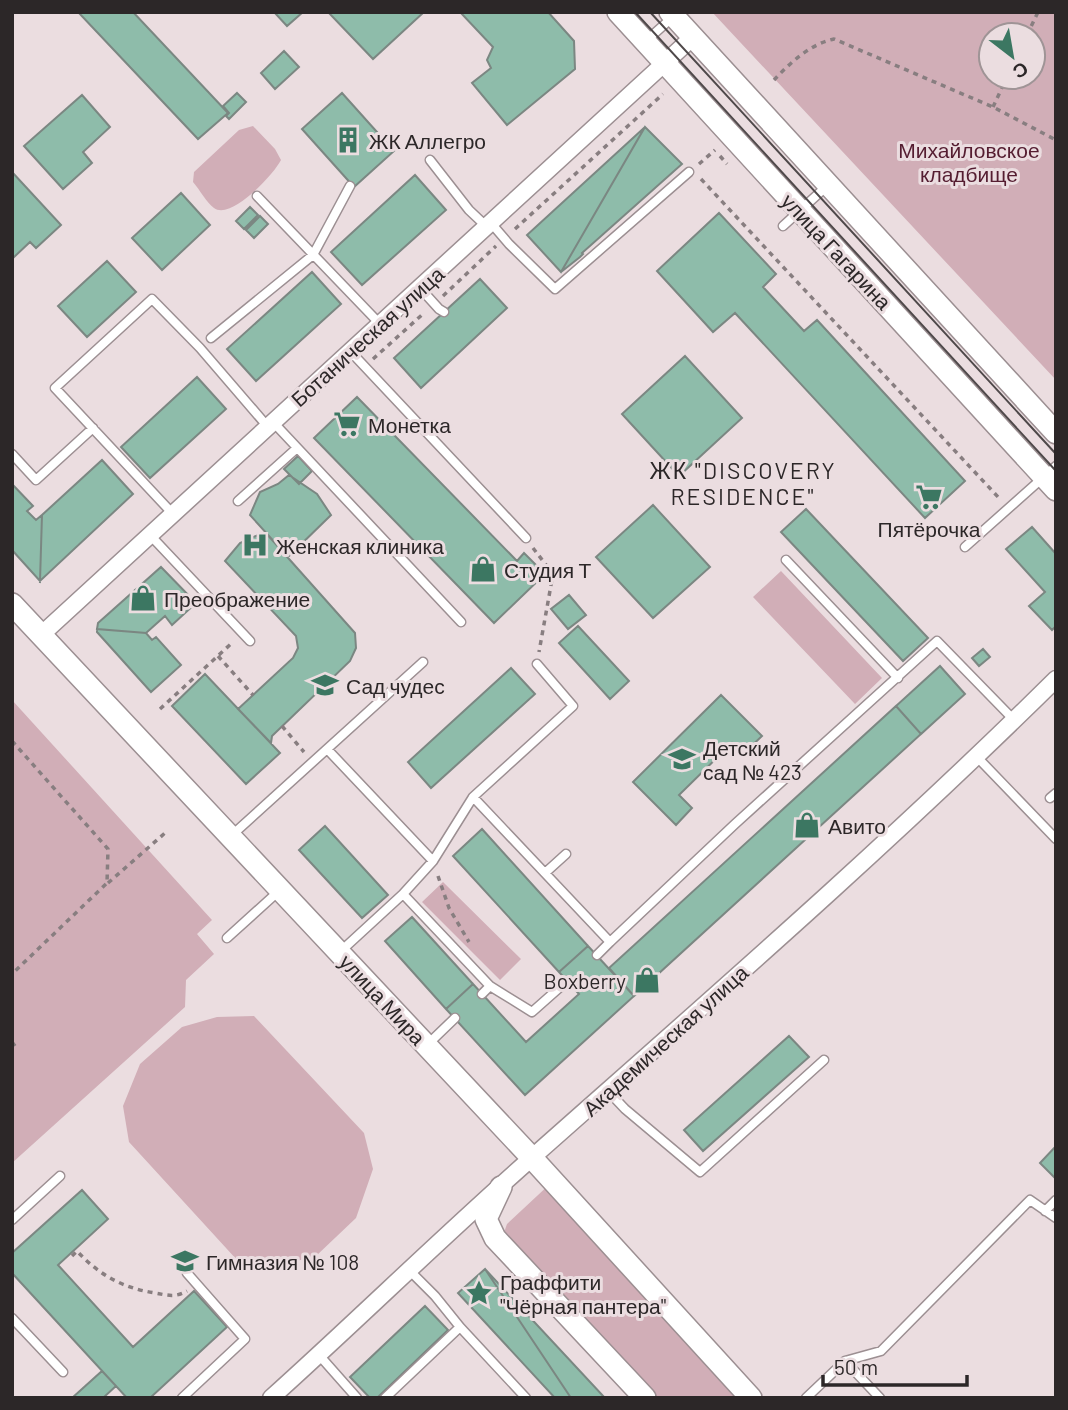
<svg xmlns="http://www.w3.org/2000/svg" width="1068" height="1410" viewBox="0 0 1068 1410" font-family="Barlow,sans-serif">
<style>
.green{fill:#d1aeb7;fill-rule:evenodd}
.building{fill:#8ebcaa;stroke:#7b8782;stroke-width:2}
.lines{fill:none;stroke-linecap:round;stroke-linejoin:round}
.lane-casing{stroke:#9c8f92;stroke-width:11}
.street-casing{stroke:#9c8f92;stroke-width:19}
.secondary-casing{stroke:#9c8f92;stroke-width:24}
.path{stroke:#887e80;stroke-width:3.5;stroke-dasharray:5 5;stroke-linecap:butt}
.lane{stroke:#fff;stroke-width:8}
.street{stroke:#fff;stroke-width:16}
.secondary{stroke:#fff;stroke-width:21}
.tram{stroke:#4f494a;stroke-width:2}
.labels{text-anchor:middle;dominant-baseline:central;stroke-width:6;stroke-linejoin:round;paint-order:stroke}
.poi-label{font-size:21px;fill:#2c2728;stroke:#ebdde0;text-anchor:start}
.park-label{font-size:21px;fill:#551d31;stroke:#ebdde0}
.street-label{font-size:21px;fill:#2c2728;stroke:#ebdde0}
.neighbourhood-label{font-size:23px;letter-spacing:2px;fill:#2c2728;stroke:#ebdde0}
</style>
<rect width="100%" height="100%" fill="#ebdde0"/>
<path class="green" d="M 712,12 L 1056,12 L 1056,380 ZM 1033,35 L 1033,77 L 991,77 L 991,35 Z
M 253,126 L 275,149 L 281,160 C 274,174 231,221 214,208 C 206,202 200,190 193,182 L 194,172 L 239,130 Z
M 781,571 L 882,678 L 855,704 L 753,597 Z
M 12,700 L 212,920 L 197,934 L 214,954 L 186,980 L 185,1007 L 12,1163 Z
M 443,882 L 521,959 L 500,980 L 422,902 Z
M 254,1016 L 364,1133 L 373,1169 L 356,1218 L 316,1256 L 270,1268 L 237,1260 L 129,1142 L 123,1106 L 140,1064 L 182,1027 L 217,1017 Z
M 552,1182 L 751,1398 L 645,1398 L 500,1244 L 507,1224 Z"/>
<path class="building" d="M 78,12 L 133,12 L 228,113 L 198,139 Z
M 274,12 L 303,12 L 287,26 Z
M 328,12 L 424,12 L 373,59 Z
M 460,12 L 548,12 L 574,41 L 575,69 L 507,125 L 472,83 L 491,68 L 487,60 L 493,47 Z
M 284,51 L 299,67 L 275,89 L 261,73 Z
M 237,93 L 246,102 L 229,119 L 226,116 L 229,113 L 223,106 Z
M 342,93 L 394,151 L 354,187 L 302,129 Z
M 82,95 L 110,127 L 83,152 L 92,163 L 63,189 L 24,146 Z
M 645,127 L 561,272 L 527,235 Z
M 645,127 L 682,164 L 582,253 L 583,254 L 580,257 L 561,272 Z
M 12,172 L 61,225 L 36,248 L 30,242 L 12,259 Z
M 415,175 L 446,210 L 362,285 L 331,252 Z
M 181,193 L 210,225 L 162,270 L 132,238 Z
M 250,207 L 258,215 L 244,229 L 236,221 Z
M 719,213 L 776,274 L 763,287 L 804,331 L 817,320 L 965,481 L 925,518 L 735,313 L 713,332 L 657,271 Z
M 260,216 L 268,224 L 254,238 L 246,230 Z
M 107,261 L 136,292 L 87,337 L 58,306 Z
M 312,272 L 341,304 L 256,381 L 227,349 Z
M 480,279 L 507,308 L 421,388 L 394,358 Z
M 685,356 L 742,418 L 679,476 L 622,414 Z
M 197,377 L 226,409 L 150,478 L 121,447 Z
M 357,397 L 517,561 L 524,553 L 545,574 L 494,623 L 314,438 Z
M 298,456 L 312,471 L 299,484 L 284,469 Z
M 102,460 L 133,494 L 40,581 L 42,515 Z
M 289,475 L 317,494 L 331,515 L 288,557 L 250,515 L 260,492 L 278,484 Z
M 12,484 L 33,506 L 27,511 L 36,520 L 42,515 L 40,581 L 12,550 Z
M 653,505 L 710,567 L 653,618 L 596,557 Z
M 806,509 L 928,638 L 903,661 L 781,532 Z
M 1032,527 L 1056,554 L 1056,626 L 1052,630 L 1029,606 L 1045,592 L 1006,549 Z
M 265,532 L 355,633 L 356,648 L 350,661 L 272,736 L 271,743 L 238,709 L 293,658 L 298,648 L 296,636 L 225,561 L 240,543 Z
M 161,567 L 196,603 L 172,625 L 165,616 L 146,633 L 97,629 L 98,623 Z
M 569,595 L 586,615 L 568,629 L 551,609 Z
M 578,626 L 629,681 L 610,699 L 559,643 Z
M 97,629 L 146,633 L 152,640 L 156,637 L 181,665 L 151,692 L 97,632 Z
M 983,649 L 990,657 L 979,666 L 972,658 Z
M 940,666 L 965,694 L 921,734 L 896,706 Z
M 511,668 L 535,694 L 431,788 L 408,762 Z
M 205,674 L 280,753 L 246,784 L 172,706 Z
M 721,695 L 762,736 L 743,754 L 732,743 L 679,795 L 692,808 L 676,825 L 633,782 Z
M 896,706 L 921,734 L 634,996 L 609,968 Z
M 325,826 L 388,895 L 362,918 L 299,850 Z
M 482,829 L 588,946 L 559,972 L 453,856 Z
M 412,917 L 473,984 L 446,1009 L 385,941 Z
M 588,946 L 634,996 L 525,1095 L 446,1009 L 473,984 L 526,1042 L 579,994 L 559,972 Z
M 789,1036 L 809,1057 L 703,1151 L 684,1130 Z
M 1056,1146 L 1056,1179 L 1040,1163 Z
M 82,1190 L 108,1219 L 58,1265 L 133,1347 L 194,1291 L 227,1327 L 150,1398 L 127,1398 L 12,1273 L 12,1253 Z
M 485,1269 L 605,1398 L 571,1398 Z
M 485,1269 L 571,1398 L 555,1398 L 458,1293 Z
M 425,1306 L 448,1330 L 377,1398 L 370,1398 L 350,1377 Z
M 102,1371 L 116,1386 L 103,1398 L 72,1398 Z"/>
<g class="lines">
<g class="lane-casing">
<path id="lane" d="M 647,40 L 674,16
M 430,160 L 469,210 L 487,227
M 257,196 L 380,324
M 491,223 L 509,244 L 555,289 L 689,172
M 783,226 L 828,185
M 420,288 L 439,309 L 444,312
M 211,338 L 313,255 L 350,186
M 350,351 L 526,538
M 273,422 L 461,622
M 12,454 L 36,480 L 93,428
M 238,501 L 297,448
M 173,514 L 55,388 L 152,299 L 200,348 L 268,427
M 150,535 L 250,641
M 965,547 L 1056,466
M 786,560 L 898,678
M 327,749 L 433,861
M 977,757 L 1056,839
M 473,797 L 610,942 L 597,955
M 1050,798 L 1056,793
M 231,836 L 423,662
M 545,873 L 566,854
M 403,894 L 490,986
M 227,938 L 280,890
M 610,942 L 735,824 L 937,641 L 1014,720
M 341,951 L 403,894 L 433,861 L 473,797 L 573,706 L 537,664
M 482,994 L 490,986 L 532,1012 L 567,981
M 427,1045 L 455,1018
M 608,1091 L 625,1109 L 700,1172 L 824,1060
M 1045,1211 L 1056,1200
M 12,1220 L 60,1176
M 12,1318 L 63,1372
M 460,1327 L 526,1398
M 319,1355 L 357,1398
M 845,1361 L 880,1398
M 182,1398 L 245,1339 L 187,1273
M 385,1398 L 460,1327 L 435,1296 L 410,1271
M 806,1398 L 845,1361 L 881,1351 L 1030,1200 L 1056,1218"/>
</g>
<g class="street-casing">
<path id="street" d="M 41,635 L 693,37
M 271,1398 C 360,1318 445,1234 535,1155 C 711,999 888,845 1056,679"/>
</g>
<g class="secondary-casing">
<path id="secondary" d="M 618,12 L 1056,490
M 670,12 L 1056,433
M 12,604 L 532,1158 L 751,1398
M 501,1187 L 486,1219 L 495,1238 L 645,1398"/>
</g>
<path class="path" d="M 1027,35 L 1038,12
M 774,80 C 790,63 810,44 834,39 L 993,107 L 1056,140
M 993,107 L 1007,77
M 720,156 L 727,164
M 699,164 L 715,150
M 701,179 L 999,498
M 515,229 L 663,94
M 443,296 L 496,246
M 373,359 L 424,313
M 533,548 L 553,574 L 539,652
M 218,656 L 253,695
M 160,709 L 233,642
M 282,726 L 304,752
M 12,741 L 108,849 L 107,883 L 12,974
M 438,876 L 449,908 L 469,942
M 108,883 L 165,833
M 12,1042 L 15,1046 L 12,1050
M 72,1256 L 77,1251 C 99,1275 123,1288 155,1293 C 167,1295 175,1298 187,1291"/>
<use href="#lane" class="lane"/>
<use href="#street" class="street"/>
<use href="#secondary" class="secondary"/>
<path class="tram" d="M 635,12 L 1056,471
M 650,12 L 1056,454"/>
</g>
<defs>
<g id="building-bare" transform="scale(2.1)"><path d="M-4-6H4V6H1V3H-1V6H-4ZM-2.5-4.3h1.7v1.8h-1.7ZM.8-4.3h1.7v1.8H.8ZM-2.5-1h1.7V.8h-1.7ZM.8-1h1.7V.8H.8Z" fill="#3c7762" stroke="#ebdde0" stroke-width="2.5" paint-order="stroke"/></g>
<g id="supermarket-bare" transform="scale(2.1)"><path d="M-6-5.5h2.5l.6 2H6L4.5 2H-2.5L-4.4-4H-6ZM-1.5 3.2a1.3 1.3 0 1 0 .1 0ZM3 3.2a1.3 1.3 0 1 0 .1 0Z" fill="#3c7762" stroke="#ebdde0" stroke-width="2.5" paint-order="stroke"/></g>
<g id="hospital-bare" transform="scale(2.1)"><path d="M-5-5h3v3.5h4V-5h3V5h-3V1.5h-4V5h-3Z" fill="#3c7762" stroke="#ebdde0" stroke-width="2.5" paint-order="stroke"/></g>
<g id="shop-bare" transform="scale(2.1)"><path d="M-5-2.5h2.3a2.7 3.5 0 0 1 5.4 0H5L5.5 6h-11ZM-1.5-2.5h3a1.5 2.3 0 0 0-3 0Z" fill="#3c7762" stroke="#ebdde0" stroke-width="2.5" paint-order="stroke"/></g>
<g id="school-bare" transform="scale(2.1)"><path d="M0-5L7-2L0 1L-7-2ZM-4 1L0 2.5L4 1V4Q0 6-4 4Z" fill="#3c7762" stroke="#ebdde0" stroke-width="2.5" paint-order="stroke"/></g>
<g id="sight-bare" transform="scale(2.1)"><path d="M0-6L1.8-2.2L6-1.7L2.9 1.2L3.7 5.4L0 3.3L-3.7 5.4L-2.9 1.2L-6-1.7L-1.8-2.2Z" fill="#3c7762" stroke="#ebdde0" stroke-width="2.5" paint-order="stroke"/></g>
</defs>
<g fill-rule="evenodd">
<use href="#building-bare" x="348" y="140"/>
<use href="#supermarket-bare" x="347" y="424"/>
<use href="#supermarket-bare" x="929" y="497"/>
<use href="#hospital-bare" x="255" y="545"/>
<use href="#shop-bare" x="483" y="569"/>
<use href="#shop-bare" x="143" y="598"/>
<use href="#school-bare" x="325" y="685"/>
<use href="#school-bare" x="682" y="759"/>
<use href="#shop-bare" x="807" y="825"/>
<use href="#shop-bare" x="647" y="980"/>
<use href="#school-bare" x="185" y="1261"/>
<use href="#sight-bare" x="479" y="1293"/>
</g>
<g class="labels">
<g class="poi-label">
<text x="369" y="140">ЖК Аллегро</text>
<text x="368" y="424">Монетка</text>
<text x="929" y="528" text-anchor="middle">Пятёрочка</text>
<text x="276" y="545">Женская клиника</text>
<text x="504" y="569">Студия Т</text>
<text x="164" y="598">Преображение</text>
<text x="346" y="685">Сад чудес</text>
<text x="703" y="747">Детский<tspan x="703" dy="24">сад № 423</tspan></text>
<text x="828" y="825">Авито</text>
<text x="626" y="980" text-anchor="end">Boxberry</text>
<text x="206" y="1261">Гимназия № 108</text>
<text x="500" y="1281">Граффити<tspan x="500" dy="24">"Чёрная пантера"</tspan></text>
</g>
<g class="park-label">
<text x="969" y="149">Михайловское<tspan x="969" dy="24">кладбище</tspan></text>
</g>
<g class="street-label">
<text transform="translate(837 251) rotate(47)">улица Гагарина</text>
<text transform="translate(367 336) rotate(-42)">Ботаническая улица</text>
<text transform="translate(383 999) rotate(47)">улица Мира</text>
<text transform="translate(665 1040) rotate(-42)">Академическая улица</text>
</g>
<g class="neighbourhood-label">
<text x="743" y="470">ЖК "DISCOVERY<tspan x="743" dy="26">RESIDENCE"</tspan></text>
</g>
</g>
<rect width="1068" height="1410" fill="none" stroke="#2c2728" stroke-width="28"/>
<g transform="translate(1012 56) rotate(149)"><circle r="33" fill="#ebdde0" stroke="#9f9496" stroke-width="2"/>
<path d="M0-5L12 26L0 18L-12 26Z" fill="#3c7762"/>
<text y="-10" font-size="19" font-weight="bold" text-anchor="middle" fill="#2c2728">С</text>
</g>
<path d="M823 1375v10h144v-10" fill="none" stroke="#2c2728" stroke-width="3.5"/>
<text x="834" y="1375" font-size="21" fill="#2c2728" stroke="#ebdde0" stroke-width="5" paint-order="stroke">50 m</text>
</svg>
